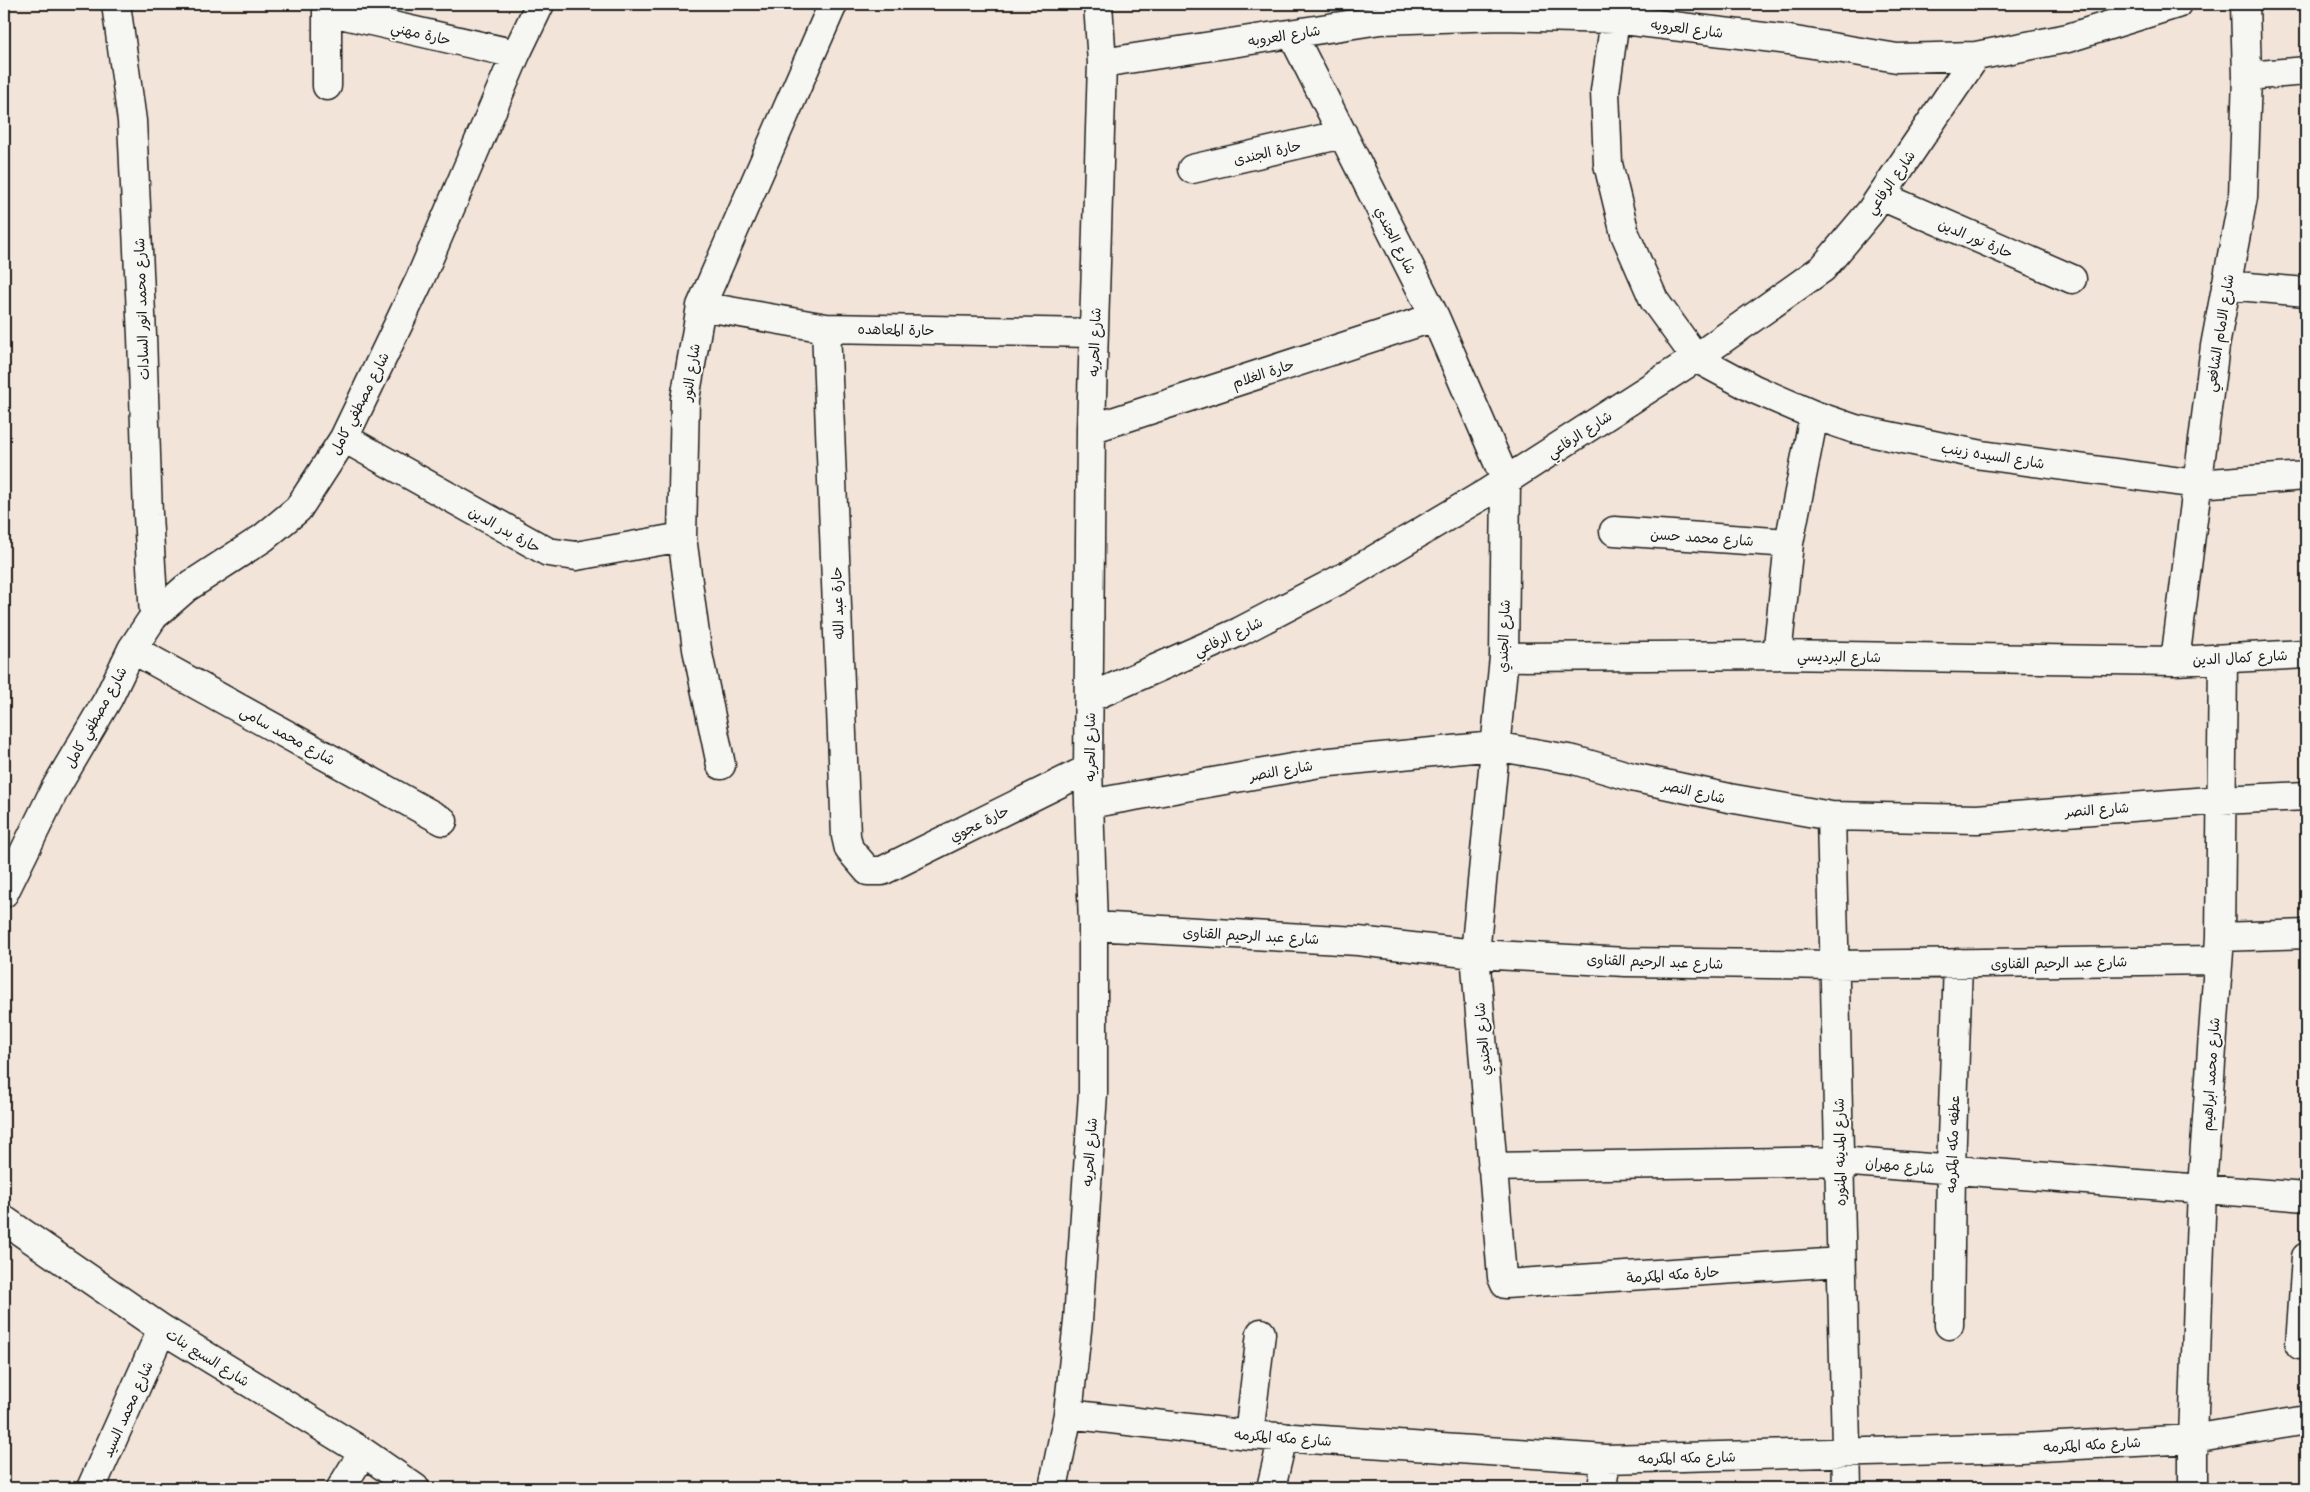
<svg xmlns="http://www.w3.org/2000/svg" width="2310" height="1492" viewBox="0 0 2310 1492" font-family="'Playpen Sans','Playpen Sans Arabic',sans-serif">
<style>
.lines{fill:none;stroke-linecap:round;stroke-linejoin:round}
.minor-casing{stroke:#1c1c1c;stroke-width:31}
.minor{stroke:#f6f6f2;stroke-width:28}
.labels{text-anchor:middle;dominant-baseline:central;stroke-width:4;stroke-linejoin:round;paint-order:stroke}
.street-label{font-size:14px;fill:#1c1c1c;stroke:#f6f6f2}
</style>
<rect width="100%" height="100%" fill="#f2e4d8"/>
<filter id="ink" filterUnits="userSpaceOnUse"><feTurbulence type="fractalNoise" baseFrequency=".02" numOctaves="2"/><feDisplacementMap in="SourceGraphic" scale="10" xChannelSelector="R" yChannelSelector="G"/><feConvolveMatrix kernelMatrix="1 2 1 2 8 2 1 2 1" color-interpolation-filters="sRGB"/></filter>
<g filter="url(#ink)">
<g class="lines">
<g class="minor-casing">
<path id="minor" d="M 116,4 L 132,121 L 142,336 L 148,515 L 154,616
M 327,11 L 516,54
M 1615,19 L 1605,91 L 1608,164 L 1625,234 L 1654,300 L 1696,358 L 1754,389 L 1814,415 L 1855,429 L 1982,455 L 2197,484 L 2306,476
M 1292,34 L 1435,317 L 1506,481 L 1504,657 L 1475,954 L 1502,1277 L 1505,1284 L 1841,1262
M 1102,63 L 1380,20 L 1501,16 L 1615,19 L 1789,40 L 1897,58 L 1976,56 L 2068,38 L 2177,4
M 2247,76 L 2306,71
M 327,86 L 327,4
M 1192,169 L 1343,134
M 1881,196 L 2072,279
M 2226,285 L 2306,292
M 701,306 L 826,328 L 1094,333
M 826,328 L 846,836 L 849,849 L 868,871 L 882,871 L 1088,769
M 1091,429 L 1435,317
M 344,438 L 548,552 L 576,556 L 682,537
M 1614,531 L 1789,543
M 132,649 L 443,821
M 1777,655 L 1789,543 L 1814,415
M 1504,657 L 1777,655 L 2175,661 L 2306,654
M 2175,661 L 2215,346 L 2243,197 L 2247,76 L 2245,4
M 1089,698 L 1239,632 L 1350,574 L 1488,492 L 1696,358 L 1823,268 L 1870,212 L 1976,56
M 721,765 L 697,649 L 682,537 L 685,399 L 701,306 L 833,4
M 1089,804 L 1320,763 L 1494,746 L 1574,760 L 1632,777 L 1729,798 L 1831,816 L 1977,819 L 2221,800 L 2306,796
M 1831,816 L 1847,1488
M 4,893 L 55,789 L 108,699 L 132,649 L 154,616 L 186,588 L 263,538 L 298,509 L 344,438 L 420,279 L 516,54 L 540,4
M 1093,926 L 1358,941 L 1475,954 L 1626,962 L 1834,965 L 2217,960
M 2220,937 L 2306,934
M 1492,1167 L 1839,1161 L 2306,1197
M 4,1220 L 162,1329 L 363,1452 L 415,1488
M 1949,1325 L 1951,1169 L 1958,963
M 2300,1345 L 2306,1257
M 1068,1414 L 1249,1435 L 1606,1459 L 2020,1448 L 2193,1439 L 2306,1420
M 1249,1435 L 1261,1333
M 91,1488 L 162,1329
M 341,1488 L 363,1452
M 1053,1488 L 1068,1414 L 1078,1321 L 1093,1093 L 1093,926 L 1088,769 L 1091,429 L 1102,63 L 1098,4
M 1271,1488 L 1283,1437
M 1602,1488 L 1606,1459
M 2193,1488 L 2193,1439 L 2202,1188 L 2220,937 L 2223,659"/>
</g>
<use href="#minor" class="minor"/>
</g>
</g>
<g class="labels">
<g class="street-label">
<text transform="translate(1687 28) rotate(7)">شارع العروبه</text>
<text transform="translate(421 33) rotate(13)">حارة مهني</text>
<text transform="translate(1284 35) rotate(-9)">شارع العروبه</text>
<text transform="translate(1267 152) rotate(-13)">حارة الجندى</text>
<text transform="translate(1890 182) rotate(-55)">شارع الرفاعي</text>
<text transform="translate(1976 238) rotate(23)">حارة نور الدين</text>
<text transform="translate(1396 240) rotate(63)">شارع الجندي</text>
<text transform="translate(141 309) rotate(-92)">شارع محمد انور السادات</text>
<text transform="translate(896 329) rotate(1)">حارة المعاهده</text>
<text transform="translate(2219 333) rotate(-81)">شارع الامام الشافعي</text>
<text transform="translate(1094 342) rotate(-88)">شارع الحريه</text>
<text transform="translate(690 372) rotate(-81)">شارع النور</text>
<text transform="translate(1263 373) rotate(-18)">حارة الغلام</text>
<text transform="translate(359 403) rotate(-63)">شارع مصطفي كامل</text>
<text transform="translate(1579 434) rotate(-33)">شارع الرفاعي</text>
<text transform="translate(1993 455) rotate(9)">شارع السيده زينب</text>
<text transform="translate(505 529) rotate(29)">حارة بدر الدين</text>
<text transform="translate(1702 537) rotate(4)">شارع محمد حسن</text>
<text transform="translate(837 603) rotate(-92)">حارة عبد الله</text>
<text transform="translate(1228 636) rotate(-25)">شارع الرفاعي</text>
<text transform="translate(1503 636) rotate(-88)">شارع الجندي</text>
<text transform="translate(1839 656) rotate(1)">شارع البرديسي</text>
<text transform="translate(2240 657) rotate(-3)">شارع كمال الدين</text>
<text transform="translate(95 717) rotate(-61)">شارع مصطفي كامل</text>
<text transform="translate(288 735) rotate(29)">شارع محمد سامى</text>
<text transform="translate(1089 747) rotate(-90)">شارع الحريه</text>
<text transform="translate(1281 770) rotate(-10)">شارع النصر</text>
<text transform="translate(1694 791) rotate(13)">شارع النصر</text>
<text transform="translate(2097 809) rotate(-4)">شارع النصر</text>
<text transform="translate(979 823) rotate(-26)">حارة عجوي</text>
<text transform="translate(1251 935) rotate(3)">شارع عبد الرحيم القناوى</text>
<text transform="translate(1655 961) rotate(2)">شارع عبد الرحيم القناوى</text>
<text transform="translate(2059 962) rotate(-1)">شارع عبد الرحيم القناوى</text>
<text transform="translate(1482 1039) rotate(-95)">شارع الجندي</text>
<text transform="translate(2210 1074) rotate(-86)">شارع محمد ابراهيم</text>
<text transform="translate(1952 1144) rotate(-88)">عطفه مكه المكرمه</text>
<text transform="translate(1089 1152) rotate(-86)">شارع الحريه</text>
<text transform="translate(1839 1152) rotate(-91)">شارع المدينه المنوره</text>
<text transform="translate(1900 1165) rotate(5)">شارع مهران</text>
<text transform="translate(1673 1274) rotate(-4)">حارة مكه المكرمة</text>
<text transform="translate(208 1357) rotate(32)">شارع السبع بنات</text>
<text transform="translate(127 1409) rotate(-66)">شارع محمد السيد</text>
<text transform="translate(1283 1437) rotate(4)">شارع مكه المكرمه</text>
<text transform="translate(2092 1444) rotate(-3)">شارع مكه المكرمه</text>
<text transform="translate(1687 1457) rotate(-1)">شارع مكه المكرمه</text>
</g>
</g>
<rect width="2310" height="1492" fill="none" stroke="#f6f6f2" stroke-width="20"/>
<rect x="10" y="10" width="2290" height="1472" fill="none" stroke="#1c1c1c" stroke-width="2" filter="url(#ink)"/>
</svg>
